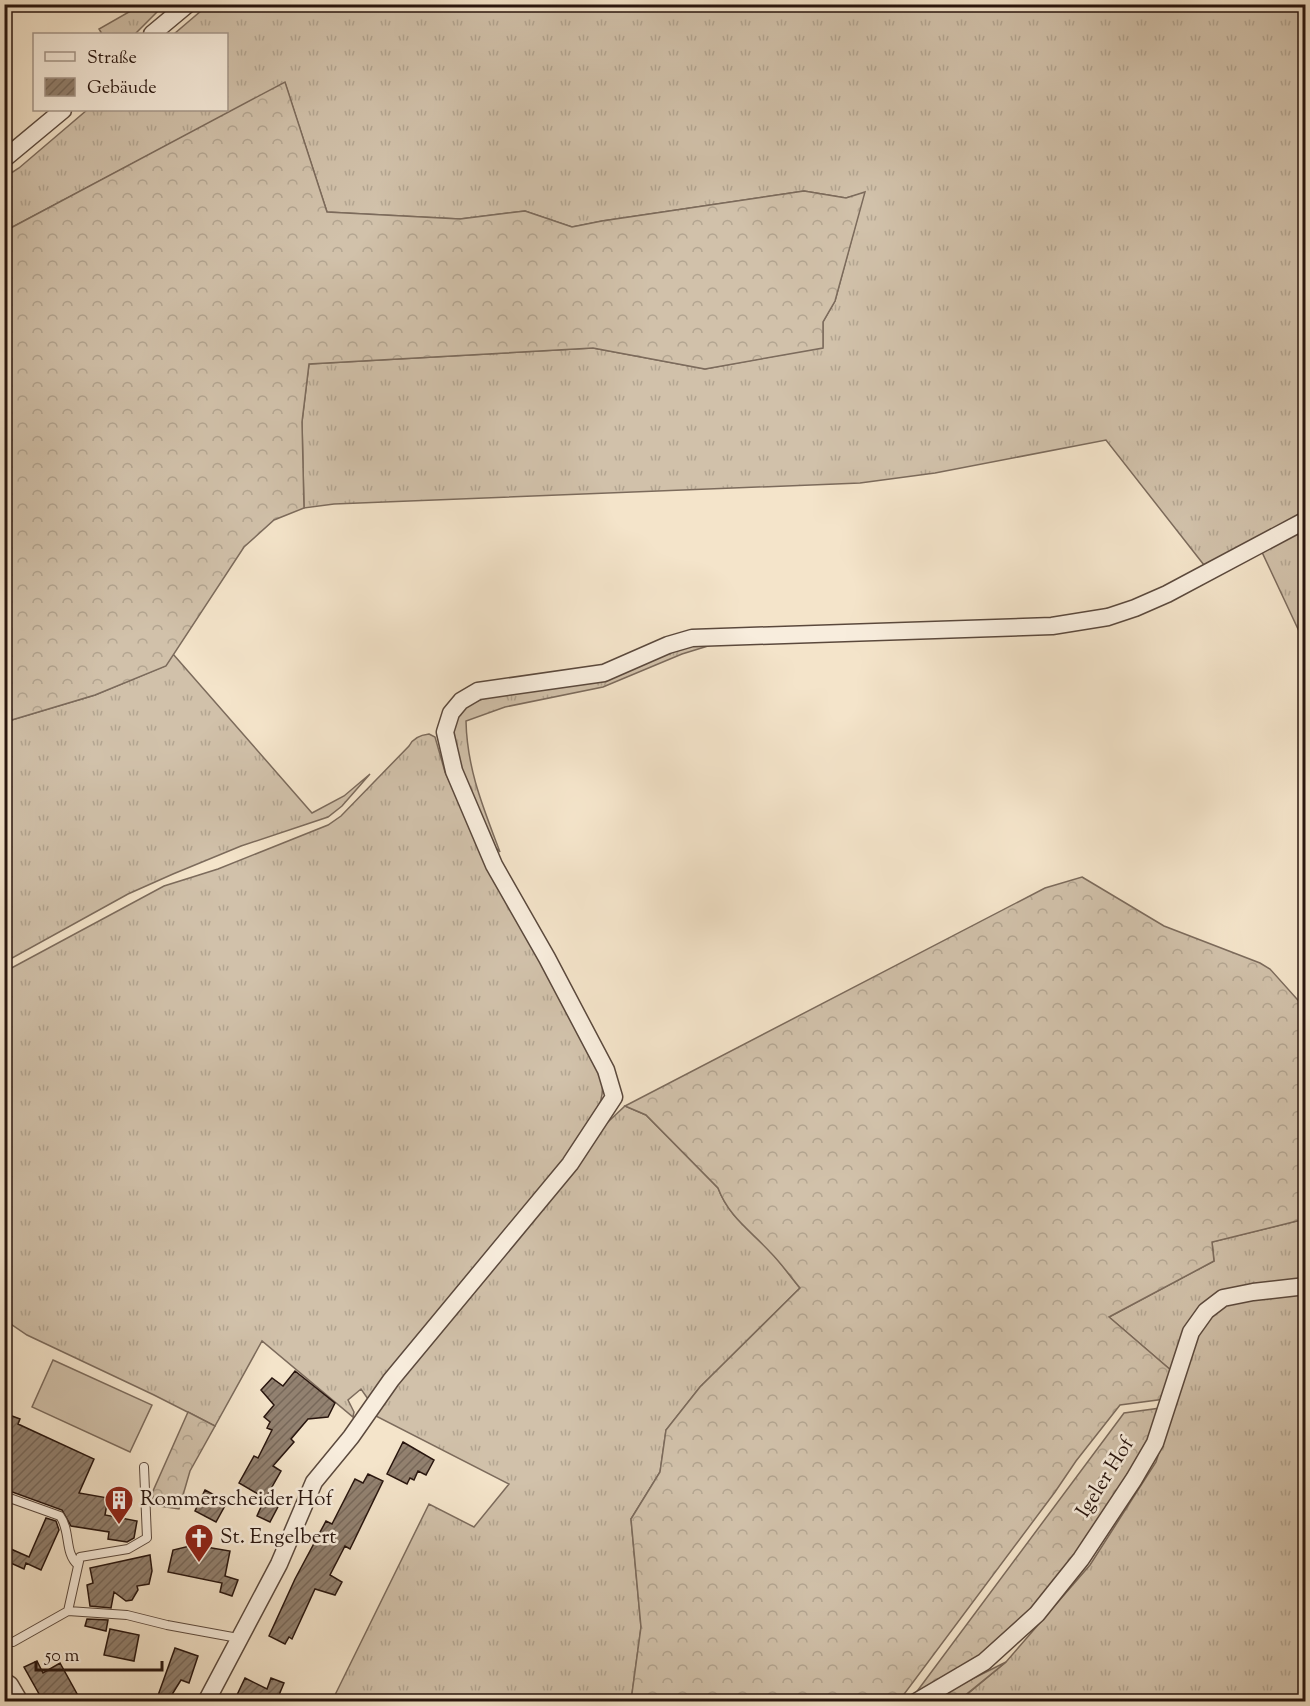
<svg xmlns="http://www.w3.org/2000/svg" width="1310" height="1706" viewBox="0 0 1310 1706" font-family="'Sorts Mill Goudy',serif">
<style>
.grass{fill:url(#grass-tufts);stroke:#7c6b5c;stroke-width:1.5}
.forest{fill:url(#forest-crowns);stroke:#7c6b5c;stroke-width:1.5}
.pitch{fill:#d1c1aa;stroke:#7c6b5c;stroke-width:1.5}
.building{fill:url(#building-hatch);stroke:#28150e;stroke-width:1.5}
.lines{fill:none;stroke-linecap:round;stroke-linejoin:round}
.lane-casing{stroke:#5b493d;stroke-width:10}
.street-casing{stroke:#5b493d;stroke-width:19}
.lane{stroke:#f8eddd;stroke-width:8}
.street{stroke:#f8eddd;stroke-width:16}
.labels{text-anchor:middle;dominant-baseline:central;stroke-width:5;stroke-linejoin:round;paint-order:stroke}
.street-label{font-size:21px;fill:#28150e;stroke:#f8eddd}
.poi-label{font-size:21px;fill:#28150e;stroke:#f8eddd;text-anchor:start}
</style>
<defs>
<pattern id="grass-tufts" width="24" height="20" patternUnits="userSpaceOnUse" patternTransform="scale(1.5)"><rect width="24" height="20" fill="#d1c1aa"/><path d="M3 7l-1-3M5 7V3M7 7l1-3M15 17l-1-3M17 17v-4M19 17l1-3" fill="none" stroke="#b3a591"/></pattern>
<pattern id="forest-crowns" width="20" height="18" patternUnits="userSpaceOnUse" patternTransform="scale(1.5)"><rect width="20" height="18" fill="#d1c1aa"/><path d="M2 6a3 3 0 1 1 6 0M12 15a3 3 0 1 1 6 0" fill="none" stroke="#b3a591"/></pattern>
<pattern id="building-hatch" width="6" height="6" patternUnits="userSpaceOnUse" patternTransform="scale(1.5)"><rect width="6" height="6" fill="#928170"/><path d="M-1 1l2-2M0 6l6-6M5 7l2-2" fill="none" stroke="#77685a"/></pattern>
</defs>
<rect width="100%" height="100%" fill="#f4e4ca"/>
<filter id="stains"><feTurbulence type="fractalNoise" baseFrequency=".00333" numOctaves="4"/><feColorMatrix values="0 0 0 0 .2 0 0 0 0 .09 0 0 0 0 .02 0 0 0 .5 -.17"/></filter>
<radialGradient id="worn" r=".72"><stop offset=".6" stop-color="#630" stop-opacity="0"/><stop offset="1" stop-color="#630" stop-opacity=".3"/></radialGradient>
<path class="grass" d="M 141,5 L 164,5 L 135,34 L 102,34 L 99,29 Z
M 208,5 L 1305,5 L 1305,513 L 1204,565 L 1106,440 L 935,473 L 860,483 L 334,504 L 304,508 L 302,422 L 309,364 L 593,348 L 705,369 L 823,347 L 823,322 L 835,301 L 864,193 L 846,198 L 804,191 L 602,221 L 572,227 L 525,211 L 460,219 L 327,212 L 285,83 L 5,231 L 5,177 L 19,168 L 87,110 L 226,110 L 226,34 L 174,34 Z
M 1305,527 L 1305,644 L 1261,550 Z
M 721,642 L 682,654 L 603,687 L 505,707 L 466,721 C 467,769 483,807 500,852 C 495,847 490,843 487,838 C 472,812 441,740 460,713 C 466,704 478,701 488,697 L 695,643 Z
M 173,654 L 312,813 L 344,796 L 370,774 L 342,806 L 328,817 L 241,846 L 173,874 L 128,894 L 5,962 L 5,722 L 95,695 L 165,666 Z
M 429,734 L 435,737 L 445,772 L 483,853 L 596,1061 C 598,1067 601,1073 602,1079 C 607,1111 580,1138 563,1162 L 368,1399 L 361,1389 L 348,1400 L 354,1412 L 353,1417 L 262,1341 L 215,1426 L 154,1395 L 27,1335 L 5,1320 L 4,972 L 164,886 L 218,869 L 328,825 L 341,816 L 409,746 C 413,738 420,735 429,734 Z
M 625,1106 L 646,1115 L 718,1188 C 729,1217 750,1230 771,1252 C 781,1263 790,1276 800,1288 L 700,1387 L 666,1430 L 660,1472 L 631,1519 L 641,1627 L 631,1701 L 341,1702 L 333,1699 L 429,1504 L 474,1527 L 509,1484 L 372,1414 L 593,1136 Z
M 1305,1219 L 1305,1283 L 1217,1296 L 1173,1372 L 1109,1317 L 1214,1261 L 1212,1242 Z
M 1305,1291 L 1305,1701 L 958,1702 L 1006,1662 L 1090,1565 L 1156,1462 L 1195,1339 L 1209,1318 L 1228,1303 Z"/>
<path class="forest" d="M 285,82 L 327,212 L 460,219 L 525,211 L 572,227 L 602,221 L 804,191 L 846,198 L 865,192 L 835,301 L 823,322 L 823,348 L 705,369 L 593,348 L 309,364 L 302,422 L 304,508 L 274,520 L 244,547 L 166,666 L 95,695 L 5,722 L 5,231 Z
M 1082,877 L 1164,926 L 1260,963 L 1270,969 L 1305,1008 L 1305,1219 L 1212,1242 L 1214,1261 L 1109,1317 L 1173,1372 L 1165,1399 L 1120,1405 L 1076,1461 L 1055,1492 L 899,1701 L 631,1701 L 641,1627 L 631,1519 L 660,1472 L 666,1430 L 700,1387 L 800,1288 C 790,1276 781,1263 770,1252 C 750,1230 729,1217 718,1188 L 646,1115 L 625,1106 L 1045,888 Z
M 1161,1408 L 1154,1436 L 1078,1557 L 995,1652 L 915,1694 L 1124,1413 Z
M 188,1412 L 215,1426 L 190,1471 L 179,1509 L 153,1505 L 153,1491 Z
M 1006,1662 L 958,1701 L 928,1701 Z"/>
<path class="pitch" d="M 53,1360 L 152,1405 L 130,1452 L 32,1407 Z"/>
<path class="building" d="M 295,1371 L 335,1403 L 328,1417 L 308,1419 L 291,1439 L 294,1442 L 273,1466 L 281,1471 L 268,1494 L 281,1501 L 270,1522 L 257,1516 L 265,1498 L 239,1483 L 254,1456 L 258,1458 L 272,1430 L 267,1428 L 270,1422 L 264,1417 L 274,1405 L 261,1390 L 272,1378 L 283,1386 Z
M 4,1413 L 20,1419 L 18,1424 L 94,1459 L 79,1493 L 108,1498 L 105,1515 L 137,1521 L 134,1538 L 127,1542 L 108,1539 L 109,1532 L 71,1526 L 62,1510 L 4,1489 Z
M 403,1442 L 434,1460 L 426,1475 L 418,1471 L 414,1480 L 410,1478 L 407,1484 L 387,1474 Z
M 368,1474 L 383,1481 L 350,1549 L 345,1546 L 330,1575 L 342,1582 L 335,1595 L 315,1589 L 292,1639 L 289,1637 L 285,1644 L 269,1636 L 295,1579 L 326,1521 L 332,1524 L 355,1479 L 363,1483 Z
M 205,1490 L 227,1502 L 216,1522 L 195,1511 Z
M 46,1518 L 56,1521 L 59,1530 L 41,1570 L 26,1563 L 24,1569 L 4,1560 L 4,1546 L 29,1557 Z
M 194,1545 L 230,1551 L 225,1576 L 238,1580 L 232,1596 L 220,1592 L 222,1583 L 168,1572 L 173,1550 Z
M 150,1555 L 152,1571 L 149,1584 L 137,1586 L 138,1590 L 132,1600 L 126,1601 L 114,1592 L 111,1608 L 90,1606 L 87,1585 L 93,1583 L 90,1568 Z
M 87,1619 L 108,1620 L 106,1631 L 85,1626 Z
M 110,1629 L 139,1635 L 134,1661 L 104,1655 Z
M 175,1648 L 198,1656 L 189,1683 L 181,1680 L 168,1701 L 156,1701 Z
M 37,1661 L 43,1673 L 60,1663 L 81,1701 L 43,1701 L 24,1667 Z
M 245,1678 L 267,1689 L 271,1678 L 284,1683 L 279,1695 L 292,1701 L 246,1701 L 236,1697 Z"/>
<g class="lines">
<g class="lane-casing">
<path id="lane" d="M 4,1496 L 60,1516 C 71,1531 64,1553 78,1565
M 68,1611 L 80,1557 L 128,1549 L 147,1538 L 144,1467
M 4,1642 L 13,1642 L 68,1611 L 127,1615 L 167,1625 L 238,1638"/>
</g>
<g class="street-casing">
<path id="street" d="M 152,34 L 188,4
M 4,159 L 63,110
M 4,1681 L 10,1685 L 20,1702
M 206,1702 L 279,1564 L 314,1482 L 351,1437 L 391,1380 L 570,1164 L 614,1097 L 606,1070 L 547,958 L 494,865 L 454,771 L 445,732 L 451,713 L 461,701 L 478,691 L 604,673 L 668,645 L 692,638 L 1052,626 L 1108,617 L 1135,608 L 1167,594 L 1306,520
M 916,1702 L 984,1662 L 1037,1614 L 1081,1559 L 1134,1479 L 1155,1443 L 1191,1332 L 1206,1311 L 1223,1298 L 1253,1292 L 1306,1286"/>
</g>
<use href="#lane" class="lane"/>
<use href="#street" class="street"/>
</g>
<defs>
<g id="building-pin" transform="scale(1.5)"><path d="M0 17L-7.5 6A9.5 9.5 0 1 1 7.5 6Z" fill="#8f2418" stroke="#f8eddd"/><path d="M-4-6H4V6H1V3H-1V6H-4ZM-2.5-4.3h1.7v1.8h-1.7ZM.8-4.3h1.7v1.8H.8ZM-2.5-1h1.7V.8h-1.7ZM.8-1h1.7V.8H.8Z" fill="#fff"/></g>
<g id="church-pin" transform="scale(1.5)"><path d="M0 17L-7.5 6A9.5 9.5 0 1 1 7.5 6Z" fill="#8f2418" stroke="#f8eddd"/><path d="M-1.2-6h2.4v3.5h3.3v2.4h-3.3V6h-2.4V-.1h-3.3v-2.4h3.3Z" fill="#fff"/></g>
</defs>
<g fill-rule="evenodd">
<use href="#building-pin" x="119" y="1500"/>
<use href="#church-pin" x="199" y="1538"/>
</g>
<g class="labels">
<g class="street-label">
<text transform="translate(1106 1478) rotate(-58)">Igeler Hof</text>
</g>
<g class="poi-label">
<text x="140" y="1500">Rommerscheider Hof</text>
<text x="220" y="1538">St. Engelbert</text>
</g>
</g>
<rect width="1310" height="1706" fill="none" stroke="#f4e4ca" stroke-width="24"/>
<rect x="6" y="6" width="1298" height="1694" fill="none" stroke="#28150e" stroke-width="3"/>
<rect x="12" y="12" width="1286" height="1682" fill="none" stroke="#28150e" stroke-width="1.5"/>
<rect x="33" y="33" width="195" height="78" fill="#f8eddd" stroke="#a5978a" stroke-width="1.5"/>
<rect x="45" y="52" width="30" height="9" fill="#f8eddd" stroke="#a5978a" stroke-width="1.5"/>
<text x="87" y="63" font-size="18" fill="#28150e">Straße</text>
<rect x="45" y="78" width="30" height="18" fill="url(#building-hatch)" stroke="#a5978a" stroke-width="1.5"/>
<text x="87" y="93" font-size="18" fill="#28150e">Gebäude</text>
<path d="M36 1661v9h126v-9" fill="none" stroke="#28150e" stroke-width="3"/>
<text x="45" y="1661" font-size="18" fill="#28150e" stroke="#f8eddd" stroke-width="4.5" paint-order="stroke">50 m</text>
<rect width="100%" height="100%" filter="url(#stains)"/>
<rect width="100%" height="100%" fill="url(#worn)"/>
</svg>
